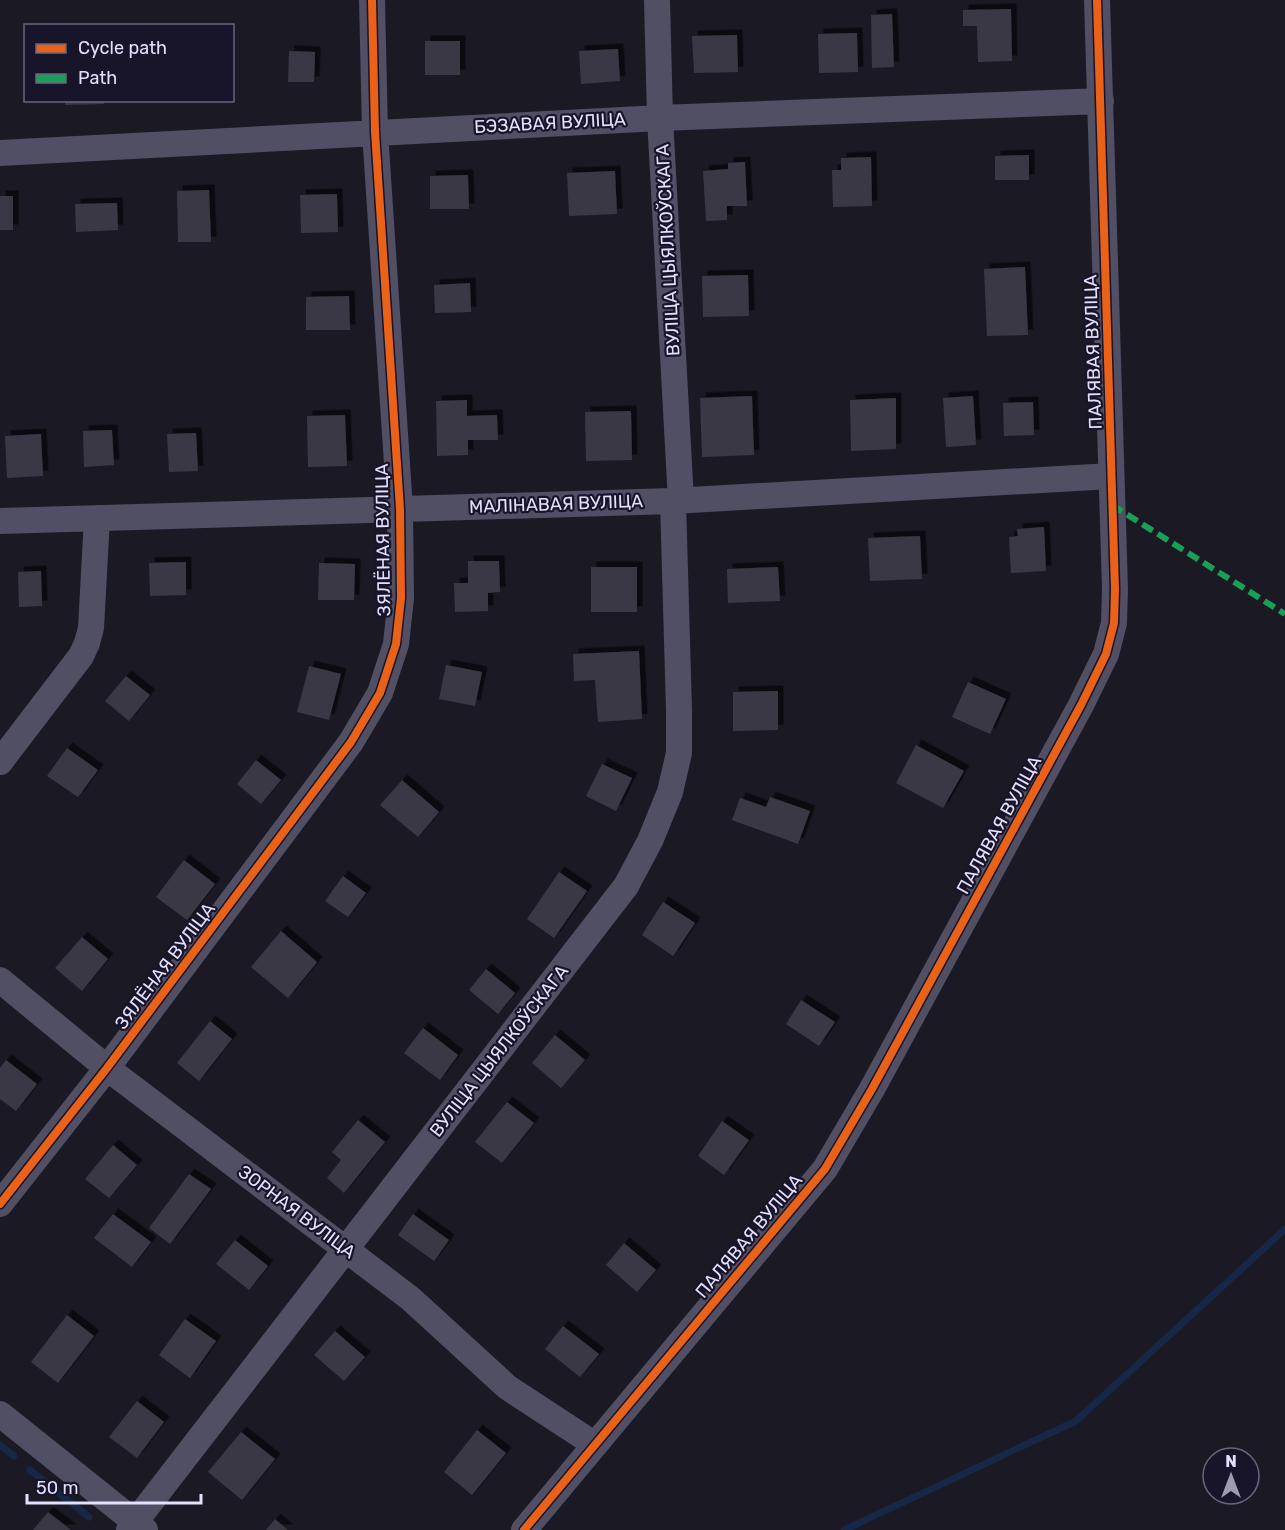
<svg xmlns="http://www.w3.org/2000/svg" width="1285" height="1530" viewBox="0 0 1285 1530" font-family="Rubik,sans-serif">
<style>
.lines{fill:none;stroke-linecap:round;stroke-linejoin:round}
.stream{stroke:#162748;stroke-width:7}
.building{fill:#3b3845;filter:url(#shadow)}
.minor{stroke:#514f64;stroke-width:26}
.quiet{stroke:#1a9f57;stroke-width:6;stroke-dasharray:12 6;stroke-linecap:butt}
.cycleway-casing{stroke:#181429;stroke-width:11}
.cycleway{stroke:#ea6118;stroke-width:8}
.labels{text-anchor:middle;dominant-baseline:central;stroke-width:4.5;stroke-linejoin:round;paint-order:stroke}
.street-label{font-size:18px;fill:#e4dffc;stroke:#181429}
</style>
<defs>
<filter id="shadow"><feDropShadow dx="5.5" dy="-5.5" stdDeviation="0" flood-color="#0009"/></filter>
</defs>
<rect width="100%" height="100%" fill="#1b1924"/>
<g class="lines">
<path class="stream" d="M 0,1445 L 14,1456
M 30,1470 L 89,1517
M 844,1530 L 1076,1421 L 1285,1229"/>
</g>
<path class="building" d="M 1011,9 L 1012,61 L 978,62 L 977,26 L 963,26 L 963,10 Z
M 892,14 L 894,67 L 872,68 L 871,15 Z
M 857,33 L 858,72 L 819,73 L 818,34 Z
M 737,35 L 738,72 L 694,73 L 692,36 Z
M 425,41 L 460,41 L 460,75 L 425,75 Z
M 618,49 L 620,81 L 581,84 L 579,51 Z
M 289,51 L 315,52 L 314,82 L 288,82 Z
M 65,100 L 104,100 L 104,104 L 65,105 Z
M 1029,155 L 1029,180 L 995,180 L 995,156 Z
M 871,157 L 872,206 L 833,207 L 832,170 L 841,170 L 841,158 Z
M 745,162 L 747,206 L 727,206 L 727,220 L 706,221 L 703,171 L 728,169 L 728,163 Z
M 615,171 L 617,214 L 569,216 L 567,173 Z
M 468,175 L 469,209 L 430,209 L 430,176 Z
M 209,190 L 211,242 L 178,242 L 177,191 Z
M 337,194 L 338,232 L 301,233 L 300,195 Z
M 0,196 L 13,196 L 13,230 L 0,230 Z
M 117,203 L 118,230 L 76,232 L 75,204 Z
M 1025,267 L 1028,335 L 987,336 L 984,269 Z
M 748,275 L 749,316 L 703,317 L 702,276 Z
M 470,283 L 471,312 L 435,313 L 434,285 Z
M 349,296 L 350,330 L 306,330 L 306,297 Z
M 752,396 L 754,455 L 702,457 L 700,398 Z
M 973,396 L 976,445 L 946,447 L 943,398 Z
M 896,398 L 896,449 L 851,451 L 850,400 Z
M 467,400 L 467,416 L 497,415 L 498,440 L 468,440 L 468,455 L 437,456 L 436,401 Z
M 1033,402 L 1034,435 L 1004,436 L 1003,403 Z
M 631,411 L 632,460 L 586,461 L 585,412 Z
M 345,415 L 347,466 L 308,467 L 307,416 Z
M 112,430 L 114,465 L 84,467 L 83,431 Z
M 196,433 L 198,471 L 169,472 L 167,434 Z
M 41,434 L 43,476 L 7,478 L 5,436 Z
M 1044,527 L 1046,571 L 1011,573 L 1009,537 L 1018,536 L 1017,529 Z
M 920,536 L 922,579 L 870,581 L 868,538 Z
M 468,561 L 499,561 L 500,592 L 488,593 L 488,611 L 455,612 L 454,583 L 468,583 Z
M 186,562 L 186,595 L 150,596 L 149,563 Z
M 319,563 L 355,564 L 354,600 L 318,600 Z
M 591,567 L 637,567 L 637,612 L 591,612 Z
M 778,567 L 780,601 L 728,603 L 727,569 Z
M 41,571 L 42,606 L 19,607 L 18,572 Z
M 639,651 L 642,719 L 598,722 L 595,680 L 574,681 L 573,654 Z
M 446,665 L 482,672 L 475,706 L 439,699 Z
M 309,666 L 341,674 L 329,720 L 297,712 Z
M 126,676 L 150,695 L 129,721 L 105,701 Z
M 968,682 L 1006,699 L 990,734 L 952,717 Z
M 778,691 L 778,730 L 733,731 L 733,692 Z
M 916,745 L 964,771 L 943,808 L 896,783 Z
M 67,748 L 98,770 L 78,797 L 47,776 Z
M 256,760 L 281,780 L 261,804 L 237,784 Z
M 602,764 L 632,778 L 616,811 L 586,796 Z
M 402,780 L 439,812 L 418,837 L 380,805 Z
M 770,797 L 810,811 L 798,844 L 732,820 L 740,798 L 766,807 Z
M 184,860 L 215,884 L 187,920 L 156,897 Z
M 559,872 L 587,891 L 554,938 L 527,919 Z
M 343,876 L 366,893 L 348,917 L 325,901 Z
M 663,902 L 695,923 L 673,956 L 642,935 Z
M 281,931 L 317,962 L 288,998 L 251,967 Z
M 82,937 L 108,959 L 82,991 L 55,968 Z
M 486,969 L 515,993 L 498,1014 L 469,990 Z
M 801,1000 L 835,1022 L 819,1046 L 786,1024 Z
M 210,1021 L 232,1039 L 199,1081 L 177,1063 Z
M 423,1028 L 458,1055 L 440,1080 L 404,1053 Z
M 555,1035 L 585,1060 L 561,1088 L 532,1063 Z
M 6,1060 L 37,1084 L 16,1111 L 0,1099 L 0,1068 Z
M 507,1102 L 534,1123 L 502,1163 L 475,1142 Z
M 358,1120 L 385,1142 L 344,1193 L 327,1178 L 341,1160 L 332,1152 Z
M 722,1121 L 749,1140 L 724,1175 L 698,1156 Z
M 113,1145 L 137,1165 L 109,1198 L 85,1179 Z
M 189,1174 L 211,1189 L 170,1244 L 149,1228 Z
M 113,1214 L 151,1242 L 132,1267 L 94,1238 Z
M 413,1214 L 449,1240 L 434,1261 L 398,1235 Z
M 235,1240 L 268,1266 L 249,1290 L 216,1264 Z
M 624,1243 L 656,1270 L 637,1292 L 606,1265 Z
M 67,1315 L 94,1336 L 58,1383 L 31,1362 Z
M 185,1319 L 216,1341 L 190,1378 L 159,1355 Z
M 563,1326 L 599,1354 L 580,1377 L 545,1349 Z
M 335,1331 L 365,1357 L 344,1381 L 314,1355 Z
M 137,1401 L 164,1422 L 137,1458 L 109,1437 Z
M 477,1430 L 506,1453 L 472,1495 L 444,1472 Z
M 241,1432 L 275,1459 L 242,1500 L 208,1472 Z
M 48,1512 L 71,1530 L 33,1530 Z
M 275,1519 L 288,1530 L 266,1530 Z"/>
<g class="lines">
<path class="minor" d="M 657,0 L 660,118 L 681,501
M 0,153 L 660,118 L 1101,101
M 0,521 L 673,501 L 1111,476
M 0,762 L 81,656 L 87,643 L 91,628 L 97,518
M 0,980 L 107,1068 L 411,1299 L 507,1387 L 594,1444
M 0,1204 L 107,1068 L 351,742 L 380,693 L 396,644 L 401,598 L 400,509 L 375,132 L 372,0
M 0,1414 L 145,1530
M 129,1530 L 626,886 L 650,841 L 670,792 L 679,753 L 679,710 L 673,501
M 524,1530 L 825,1169 L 872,1089 L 1081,705 L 1106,654 L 1114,623 L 1115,589 L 1097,0"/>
<path class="quiet" d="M 1112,505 L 1285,614"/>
<g class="cycleway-casing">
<path id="cycleway" d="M 0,1204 L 107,1068 L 351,742 L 380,693 L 396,644 L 401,598 L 400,509 L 375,132 L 372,0
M 524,1530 L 825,1169 L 872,1089 L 1081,705 L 1106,654 L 1114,623 L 1115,589 L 1097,0"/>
</g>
<use href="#cycleway" class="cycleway"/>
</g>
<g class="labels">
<g class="street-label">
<text transform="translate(550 123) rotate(-3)">БЭЗАВАЯ ВУЛІЦА</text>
<text transform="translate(668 250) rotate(-93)">ВУЛІЦА ЦЫЯЛКОЎСКАГА</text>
<text transform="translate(1093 352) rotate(-92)">ПАЛЯВАЯ ВУЛІЦА</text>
<text transform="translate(556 504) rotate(-2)">МАЛІНАВАЯ ВУЛІЦА</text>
<text transform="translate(383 540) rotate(-91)">ЗЯЛЁНАЯ ВУЛІЦА</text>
<text transform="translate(999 825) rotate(-61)">ПАЛЯВАЯ ВУЛІЦА</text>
<text transform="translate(165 966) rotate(-53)">ЗЯЛЁНАЯ ВУЛІЦА</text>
<text transform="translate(499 1051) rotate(-52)">ВУЛІЦА ЦЫЯЛКОЎСКАГА</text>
<text transform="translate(297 1212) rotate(37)">ЗОРНАЯ ВУЛІЦА</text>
<text transform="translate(749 1236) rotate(-50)">ПАЛЯВАЯ ВУЛІЦА</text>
</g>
</g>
<rect x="24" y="24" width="210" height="78" fill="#181429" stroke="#6a657d" stroke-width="1.5"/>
<rect x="36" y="44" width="30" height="9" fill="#ea6118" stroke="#6a657d" stroke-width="1.5"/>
<text x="78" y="54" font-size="18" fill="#e4dffc">Cycle path</text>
<rect x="36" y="74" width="30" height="9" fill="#1a9f57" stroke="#6a657d" stroke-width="1.5"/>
<text x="78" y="84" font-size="18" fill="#e4dffc">Path</text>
<g transform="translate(1231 1476)"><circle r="28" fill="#181429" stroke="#6a657d" stroke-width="1.5"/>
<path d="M0-4.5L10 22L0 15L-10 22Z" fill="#9e9ab0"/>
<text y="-9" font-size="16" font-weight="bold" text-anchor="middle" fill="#e4dffc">N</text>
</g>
<path d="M27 1494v9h174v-9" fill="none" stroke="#e4dffc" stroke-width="3"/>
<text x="36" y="1494" font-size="18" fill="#e4dffc" stroke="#181429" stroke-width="4.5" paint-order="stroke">50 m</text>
</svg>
